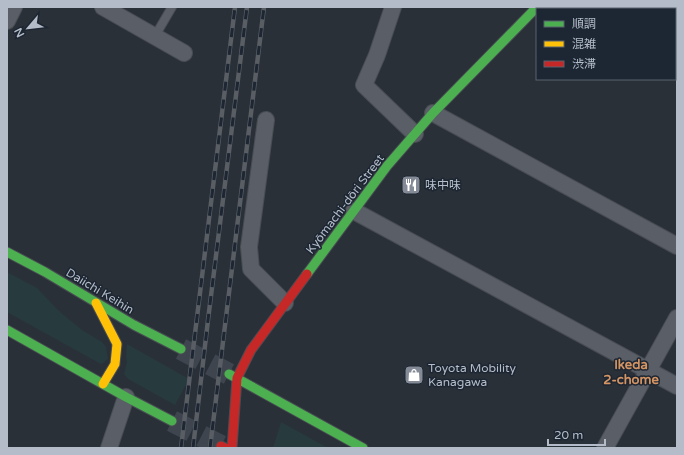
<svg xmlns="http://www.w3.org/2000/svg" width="684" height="455" viewBox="0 0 684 455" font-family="'Varela Round','Noto Sans JP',sans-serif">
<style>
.green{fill:#273a3e}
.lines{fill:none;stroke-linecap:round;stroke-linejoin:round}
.highway-tunnel{stroke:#3f454e;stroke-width:22;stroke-dasharray:22 11;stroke-linecap:butt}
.lane-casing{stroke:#484c53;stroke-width:10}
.street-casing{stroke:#484c53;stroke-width:18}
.fast-casing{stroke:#484c53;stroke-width:11}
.slow-casing{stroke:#484c53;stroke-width:11}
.jam-casing{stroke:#484c53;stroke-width:11}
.lane{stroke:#5a5e66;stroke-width:8}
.street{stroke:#5a5e66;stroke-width:16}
.fast{stroke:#4caf50;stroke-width:9}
.slow{stroke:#ffc107;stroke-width:9}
.jam{stroke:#c62828;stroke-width:9}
.rail-casing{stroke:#595d64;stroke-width:4.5}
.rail{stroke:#1d2633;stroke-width:3;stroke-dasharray:9;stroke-linecap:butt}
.labels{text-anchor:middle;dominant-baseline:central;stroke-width:3;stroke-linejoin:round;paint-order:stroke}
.poi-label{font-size:12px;fill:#b4bcc9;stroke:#1d2633;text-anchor:start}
.street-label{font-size:12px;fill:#b4bcc9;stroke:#1d2633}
.neighbourhood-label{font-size:13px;font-weight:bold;fill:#d59563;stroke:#1d2633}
</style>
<rect width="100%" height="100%" fill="#2a3038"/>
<path class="green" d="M 7,272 L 37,288 L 60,312 L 82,330 L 102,342 L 106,347 L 108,359 L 102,364 L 99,363 L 7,312 Z
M 127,344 L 189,379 L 175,405 L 128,379 L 124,374 L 127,362 L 126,356 Z
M 281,422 L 328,448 L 273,448 Z"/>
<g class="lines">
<path class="highway-tunnel" d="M 181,349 L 229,374
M 172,421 L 221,446"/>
<g class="lane-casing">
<path id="lane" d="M 155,36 L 172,7"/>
</g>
<g class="street-casing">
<path id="street" d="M 103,7 L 184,53
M 393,7 L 377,55 L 364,85 L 415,134
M 632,7 L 634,9
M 7,21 L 14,7
M 675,51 L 677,53
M 433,113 L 677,246
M 266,120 L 249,247 L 251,269 L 285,303
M 354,211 L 677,386
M 109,448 L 126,397
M 605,448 L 677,318"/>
</g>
<g class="fast-casing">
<path id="fast" d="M 7,252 L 45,272 L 134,325 L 181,349
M 307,274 L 387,166 L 433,113 L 537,7
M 7,330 L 126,397 L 172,421
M 229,374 L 363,448"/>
</g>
<g class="slow-casing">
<path id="slow" d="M 96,303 L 117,344 L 115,364 L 103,384"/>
</g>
<g class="jam-casing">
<path id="jam" d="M 221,446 L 225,448
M 232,448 L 237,378 L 251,350 L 307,274"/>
</g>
<use href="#lane" class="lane"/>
<use href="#street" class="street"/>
<use href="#fast" class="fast"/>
<use href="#slow" class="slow"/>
<use href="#jam" class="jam"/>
<g class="rail-casing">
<path id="rail" d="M 181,448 L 235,7
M 193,448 L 208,320 L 247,7
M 210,448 L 264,7"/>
</g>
<use href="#rail" class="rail"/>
</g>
<defs>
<g id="restaurant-square" transform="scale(1)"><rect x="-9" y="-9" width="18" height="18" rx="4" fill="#848b96" stroke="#1d2633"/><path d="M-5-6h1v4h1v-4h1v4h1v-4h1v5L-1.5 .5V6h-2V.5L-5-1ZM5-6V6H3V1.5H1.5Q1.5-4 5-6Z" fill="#fff"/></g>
<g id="shop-square" transform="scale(1)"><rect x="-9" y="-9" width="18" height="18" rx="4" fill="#848b96" stroke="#1d2633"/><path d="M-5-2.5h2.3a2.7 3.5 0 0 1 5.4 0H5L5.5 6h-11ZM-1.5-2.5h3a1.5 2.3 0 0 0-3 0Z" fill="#fff"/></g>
</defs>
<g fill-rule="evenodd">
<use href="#restaurant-square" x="411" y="185"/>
<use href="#shop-square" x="414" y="375"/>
</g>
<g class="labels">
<g class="poi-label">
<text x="425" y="185">味中味</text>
<text x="428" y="368">Toyota Mobility<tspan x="428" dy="14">Kanagawa</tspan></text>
</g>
<g class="street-label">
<text transform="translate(345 204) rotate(-53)">Kyōmachi-dōri Street</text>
<text transform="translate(100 291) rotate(31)">Daiichi Keihin</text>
</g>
<g class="neighbourhood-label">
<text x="631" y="365">Ikeda<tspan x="631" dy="15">2-chome</tspan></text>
</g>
</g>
<rect width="684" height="455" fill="none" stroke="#b4bcc9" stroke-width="16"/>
<rect x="536" y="8" width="140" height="72" fill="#1d2633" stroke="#59626f"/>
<rect x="544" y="21" width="20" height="6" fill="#4caf50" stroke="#59626f"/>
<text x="572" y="28" font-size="12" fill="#b4bcc9">順調</text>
<rect x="544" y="41" width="20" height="6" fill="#ffc107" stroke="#59626f"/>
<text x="572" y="48" font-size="12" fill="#b4bcc9">混雑</text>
<rect x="544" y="61" width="20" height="6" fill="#c62828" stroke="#59626f"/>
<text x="572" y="68" font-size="12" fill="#b4bcc9">渋滞</text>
<g transform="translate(28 28) rotate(242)" stroke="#1d2633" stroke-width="3" paint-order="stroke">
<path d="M0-3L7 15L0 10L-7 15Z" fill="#b4bcc9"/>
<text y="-6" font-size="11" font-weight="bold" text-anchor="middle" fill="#b4bcc9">N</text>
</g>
<path d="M548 439v6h57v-6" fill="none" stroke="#b4bcc9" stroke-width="2"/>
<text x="554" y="439" font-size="12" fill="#b4bcc9" stroke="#1d2633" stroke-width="3" paint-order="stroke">20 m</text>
</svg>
